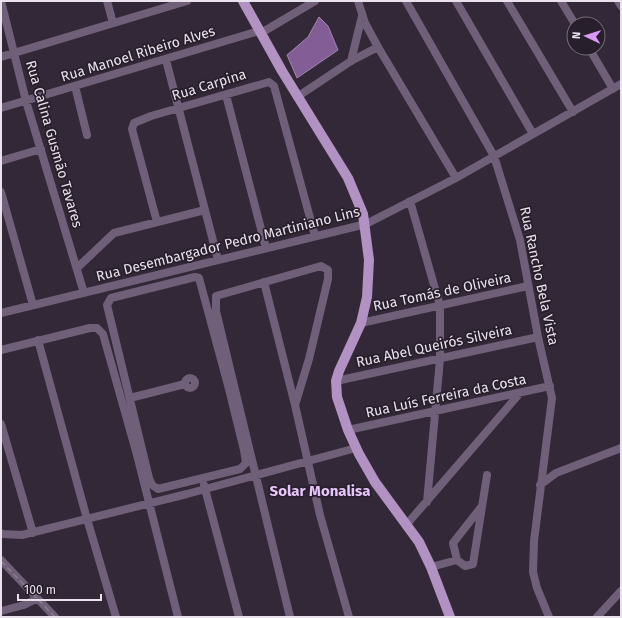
<svg xmlns="http://www.w3.org/2000/svg" width="622" height="618" viewBox="0 0 622 618" font-family="'Fira Sans',sans-serif">
<style>
.water{fill:#835d95;stroke:#a285af}
.lines{fill:none;stroke-linecap:round;stroke-linejoin:round}
.minor{stroke:#6f5f78;stroke-width:8}
.major{stroke:#b291c3;stroke-width:10}
.rail{stroke:#887f8c;stroke-width:1.5;stroke-dasharray:6 3;stroke-linecap:butt}
.labels{text-anchor:middle;dominant-baseline:central;stroke-width:3.5;stroke-linejoin:round;paint-order:stroke}
.street-label{font-size:14px;fill:#e9e2ec;stroke:#281f2c}
.neighbourhood-label{font-size:15px;font-weight:bold;fill:#e7c4f9;stroke:#281f2c}
</style>
<rect width="100%" height="100%" fill="#322837"/>
<path class="water" d="M 319,17 L 328,26 L 338,50 L 297,78 L 287,55 L 308,37 Z"/>
<g class="lines">
<path class="minor" d="M 1,1 L 26,101 L 84,293
M 107,1 L 113,23
M 358,1 L 365,23 L 378,47 L 456,178
M 406,1 L 494,156 L 520,240 L 538,337 L 552,398 L 534,541 L 533,572 L 537,588 L 549,617
M 456,1 L 533,134
M 507,1 L 573,112
M 561,1 L 575,24
M 618,1 L 621,6
M 261,33 L 315,1
M 589,48 L 613,89
M 1,57 L 187,1
M 166,60 L 218,260
M 351,61 L 362,16
M 75,86 L 87,135
M 226,95 L 266,248
M 297,97 L 351,61 L 378,47
M 1,108 L 259,31
M 1,161 L 41,149
M 1,192 L 33,305
M 410,201 L 440,306 L 440,359 L 427,502
M 157,222 L 135,140 L 132,129 L 134,123 L 151,116 L 269,82 L 274,86 L 315,236
M 77,268 L 114,233 L 205,210
M 195,277 L 199,278 L 202,289 L 229,389 L 244,450 L 246,463 L 240,469 L 158,489 L 152,485 L 149,478 L 107,305 L 111,298 Z
M 264,282 L 295,405
M 1,313 L 366,224 L 456,178 L 621,84
M 361,323 L 528,286
M 38,340 L 87,519 L 116,617
M 1,350 L 90,328 L 97,328 L 103,334 L 137,455 L 178,617
M185 383a5 5 0 1 1 10 0a5 5 0 1 1-10 0Z
M 336,381 L 538,337
M 130,398 L 185,384
M 1,424 L 33,533
M 348,430 L 550,386
M 204,485 L 239,617
M 540,485 L 556,473 L 621,448
M 407,524 L 520,393
M 1,533 L 3,534 L 22,535 L 187,494 L 356,448
M 1,560 L 55,617
M 457,560 L 453,543 L 482,506
M 431,567 L 457,560 L 465,566 L 473,564 L 487,475
M 1,611 L 24,605 L 36,599
M 290,617 L 216,311 L 216,296 L 321,266 L 328,270 L 328,279 L 309,359 L 295,405 L 320,515 L 349,617
M 597,617 L 621,591"/>
<path class="major" d="M 243,1 L 282,71 L 348,178 L 363,214 L 369,260 L 367,297 L 361,323 L 339,371 L 336,381 L 337,397 L 348,430 L 359,454 L 375,482 L 419,542 L 431,567 L 450,617"/>
<path class="rail" d="M 1,561 L 55,617"/>
</g>
<g class="labels">
<g class="street-label">
<text transform="translate(138 54) rotate(-17)">Rua Manoel Ribeiro Alves</text>
<text transform="translate(209 85) rotate(-17)">Rua Carpina</text>
<text transform="translate(54 144) rotate(74)">Rua Calina Gusmão Tavares</text>
<text transform="translate(228 244) rotate(-14)">Rua Desembargador Pedro Martiniano Lins</text>
<text transform="translate(539 276) rotate(78)">Rua Rancho Bela Vista</text>
<text transform="translate(442 292) rotate(-12)">Rua Tomás de Oliveira</text>
<text transform="translate(434 346) rotate(-12)">Rua Abel Queirós Silveira</text>
<text transform="translate(446 396) rotate(-12)">Rua Luís Ferreira da Costa</text>
</g>
<g class="neighbourhood-label">
<text x="320" y="491">Solar Monalisa</text>
</g>
</g>
<rect width="622" height="618" fill="none" stroke="#e9e2ec" stroke-width="4"/>
<g transform="translate(586 36) rotate(274)"><circle r="19" fill="#281f2c" stroke="#756d79"/>
<path d="M0-3L7 15L0 10L-7 15Z" fill="#d99af7"/>
<text y="-6" font-size="11" font-weight="bold" text-anchor="middle" fill="#e9e2ec">N</text>
</g>
<path d="M18 594v6h83v-6" fill="none" stroke="#e9e2ec" stroke-width="2"/>
<text x="24" y="594" font-size="12" fill="#e9e2ec" stroke="#281f2c" stroke-width="3" paint-order="stroke">100 m</text>
</svg>
